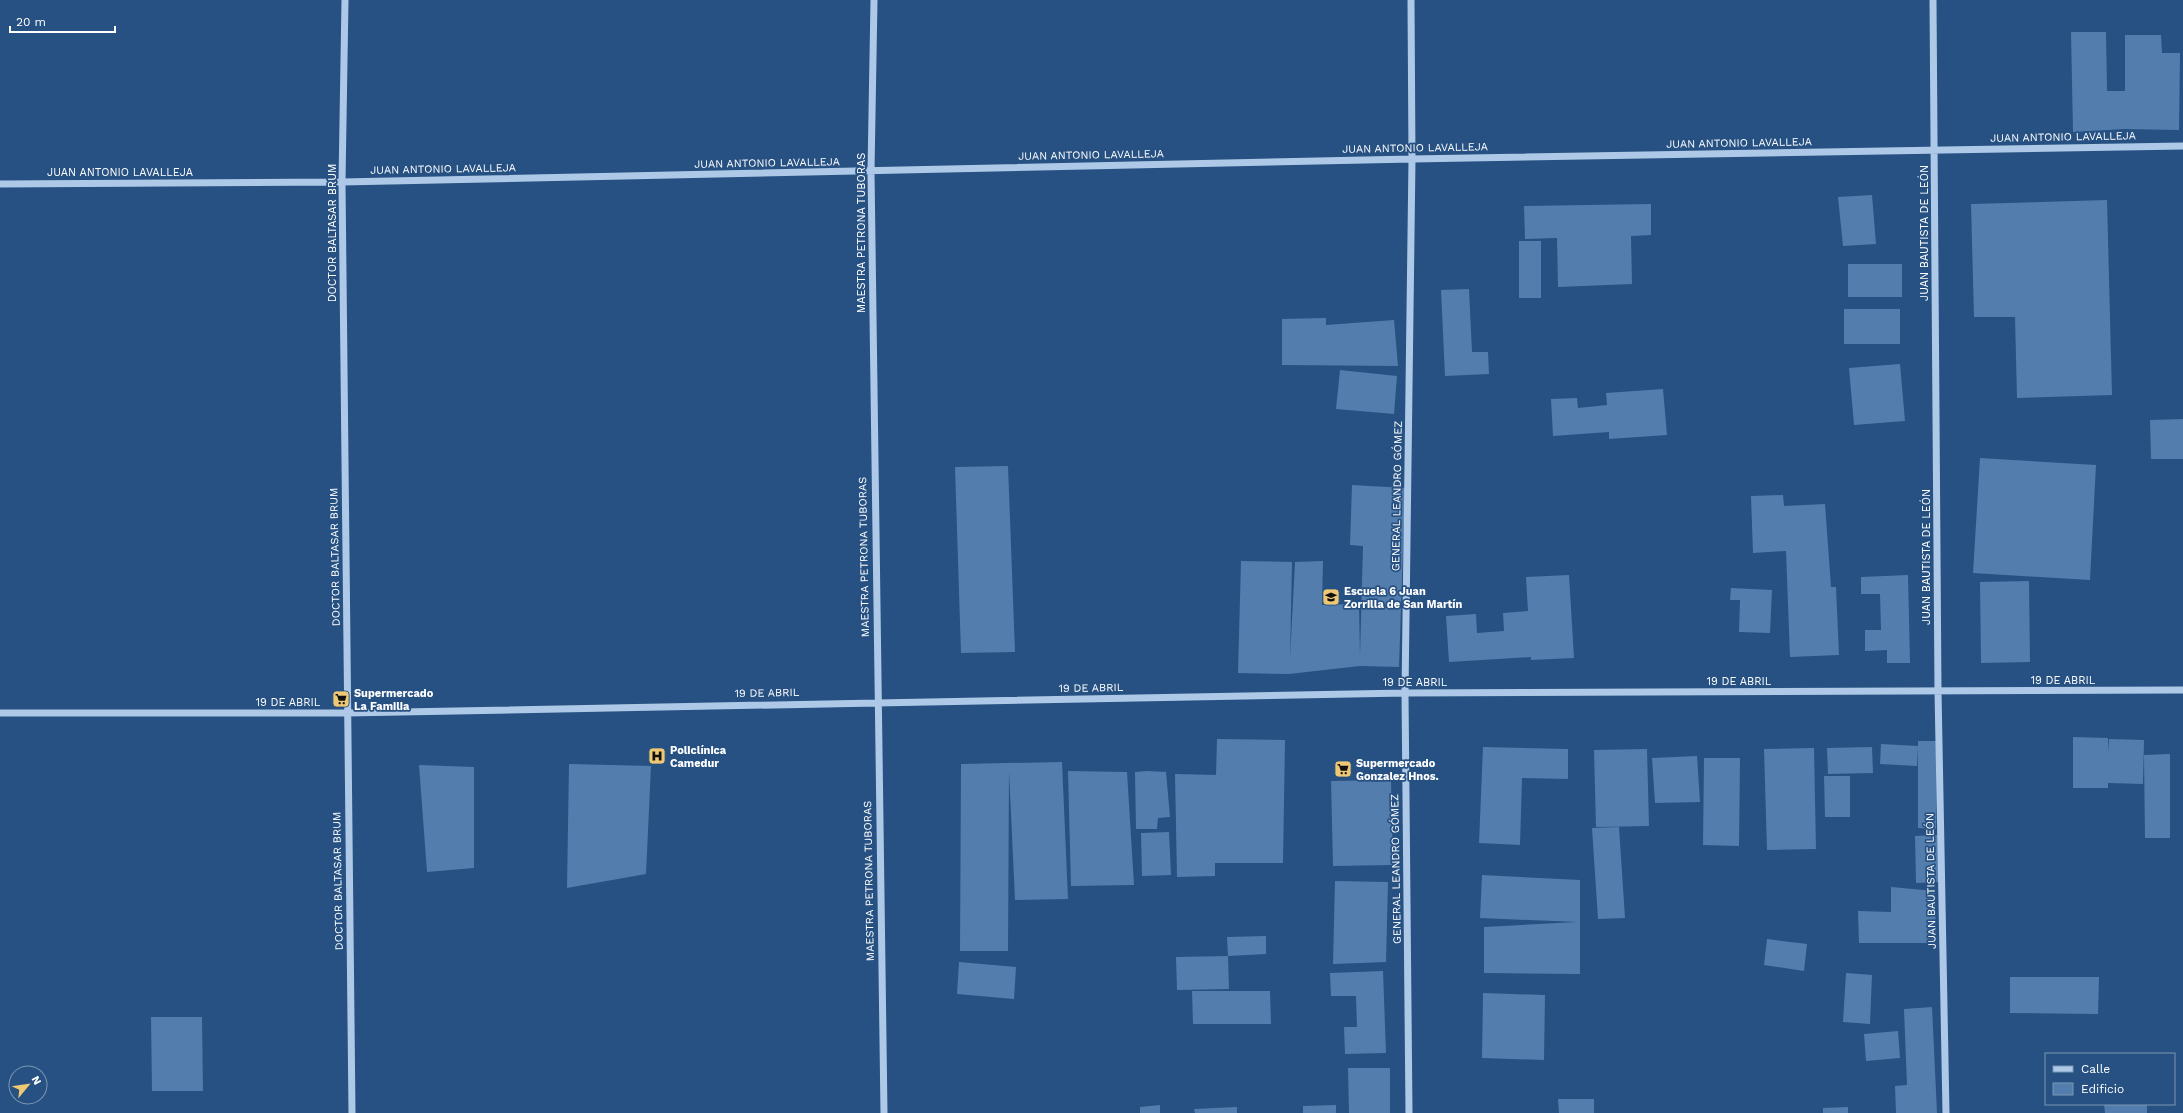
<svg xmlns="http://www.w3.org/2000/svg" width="2183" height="1113" viewBox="0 0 2183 1113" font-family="'Work Sans',sans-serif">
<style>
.building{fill:#537dac}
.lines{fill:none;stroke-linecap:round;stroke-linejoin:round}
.minor{stroke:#aec9e7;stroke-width:7}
.labels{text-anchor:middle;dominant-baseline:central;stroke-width:3.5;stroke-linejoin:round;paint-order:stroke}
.street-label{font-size:11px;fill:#fff;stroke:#265182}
.poi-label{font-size:11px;font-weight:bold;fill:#fff;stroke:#265182;text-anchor:start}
</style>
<rect width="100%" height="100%" fill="#265182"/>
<path class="building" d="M 2071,32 L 2106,32 L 2107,91 L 2125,91 L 2125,35 L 2161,35 L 2162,53 L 2180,53 L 2179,130 L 2124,129 L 2073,132 Z
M 1872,195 L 1876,244 L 1843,246 L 1838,197 Z
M 2107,200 L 2112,395 L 2017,398 L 2015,317 L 1974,317 L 1971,204 Z
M 1651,204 L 1651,235 L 1631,236 L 1632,284 L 1558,287 L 1557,238 L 1525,239 L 1524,206 Z
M 1519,241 L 1541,241 L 1541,298 L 1519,298 Z
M 1848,264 L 1902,264 L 1902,297 L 1848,297 Z
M 1469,289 L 1472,352 L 1488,352 L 1489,374 L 1445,376 L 1441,290 Z
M 1844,309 L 1900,309 L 1900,344 L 1844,344 Z
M 1326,318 L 1326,325 L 1394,320 L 1398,366 L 1282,365 L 1282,319 Z
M 1900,364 L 1905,421 L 1854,425 L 1849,368 Z
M 1340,370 L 1397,376 L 1394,414 L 1336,409 Z
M 1663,389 L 1667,435 L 1609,439 L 1609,432 L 1553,436 L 1551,399 L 1577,398 L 1578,408 L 1607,405 L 1606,393 Z
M 2183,419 L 2183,459 L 2151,459 L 2150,420 Z
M 1980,458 L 2096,465 L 2090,580 L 1973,573 Z
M 1008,466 L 1015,652 L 961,653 L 955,467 Z
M 1352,485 L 1405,488 L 1399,667 L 1360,666 L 1289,674 L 1238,673 L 1241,561 L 1292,562 L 1290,658 L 1295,562 L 1323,561 L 1322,605 L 1359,604 L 1360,656 L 1363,546 L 1350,545 Z
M 1783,495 L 1784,506 L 1825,504 L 1831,587 L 1836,587 L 1839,655 L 1790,657 L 1786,551 L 1753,553 L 1751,496 Z
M 1569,575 L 1574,658 L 1531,660 L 1531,657 L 1449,662 L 1446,616 L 1476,614 L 1477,633 L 1504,631 L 1503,613 L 1528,611 L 1526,577 Z
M 1908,575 L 1910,663 L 1887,663 L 1887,650 L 1865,651 L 1865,630 L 1881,630 L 1880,594 L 1861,594 L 1861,577 Z
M 2029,581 L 2030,662 L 1981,663 L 1980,582 Z
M 1731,588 L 1772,590 L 1770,633 L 1739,632 L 1740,600 L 1730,600 Z
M 2073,737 L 2108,738 L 2108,752 L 2109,739 L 2144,740 L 2143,784 L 2108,783 L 2108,788 L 2073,788 Z
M 1217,739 L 1285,740 L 1283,863 L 1215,863 L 1215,876 L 1177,877 L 1175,774 L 1216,775 Z
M 1918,741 L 1937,741 L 1936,829 L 1918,828 L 1918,747 L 1917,766 L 1880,764 L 1881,744 L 1918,746 Z
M 1483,747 L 1568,749 L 1568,779 L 1522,778 L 1520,845 L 1479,843 Z
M 1872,747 L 1873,773 L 1828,774 L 1827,748 Z
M 1814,748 L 1816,849 L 1767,850 L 1764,749 Z
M 1647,749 L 1649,826 L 1596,827 L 1594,750 Z
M 2170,754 L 2170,838 L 2145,838 L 2144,755 Z
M 1697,756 L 1700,802 L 1655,803 L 1652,758 Z
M 1704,758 L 1740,758 L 1739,846 L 1703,845 Z
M 1062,762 L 1068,899 L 1015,900 L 1009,771 L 1008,951 L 960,951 L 961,764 Z
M 569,764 L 651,766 L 646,874 L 567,888 Z
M 419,765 L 474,767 L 474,868 L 427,872 Z
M 1068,771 L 1127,772 L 1134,885 L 1071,886 Z
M 1147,771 L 1166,772 L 1170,817 L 1158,818 L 1157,829 L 1136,829 L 1135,772 Z
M 1824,776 L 1850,776 L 1850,817 L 1825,817 Z
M 1391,780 L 1393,865 L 1333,866 L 1331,781 Z
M 1619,827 L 1625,918 L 1598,919 L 1592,828 Z
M 1169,832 L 1171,875 L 1142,876 L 1141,833 Z
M 1938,835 L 1940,882 L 1916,883 L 1915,836 Z
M 1482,875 L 1580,880 L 1580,974 L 1484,973 L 1484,927 L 1577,922 L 1480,918 Z
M 1335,881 L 1388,882 L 1386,962 L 1333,964 Z
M 1891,887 L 1935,891 L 1936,943 L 1859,943 L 1858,911 L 1891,912 Z
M 1266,936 L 1266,954 L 1228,956 L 1229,989 L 1177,990 L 1176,957 L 1228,956 L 1227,937 Z
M 1767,939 L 1807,944 L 1804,971 L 1764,965 Z
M 959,962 L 1016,967 L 1014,999 L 957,994 Z
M 1383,971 L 1386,1053 L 1345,1054 L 1344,1027 L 1357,1027 L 1356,996 L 1331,996 L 1330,973 Z
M 1846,973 L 1872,975 L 1870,1024 L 1843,1022 Z
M 2010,977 L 2099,977 L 2098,1014 L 2010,1013 Z
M 1192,991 L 1270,991 L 1271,1024 L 1193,1024 Z
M 1483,993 L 1545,995 L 1544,1060 L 1482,1058 Z
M 1932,1007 L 1937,1113 L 1896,1113 L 1895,1086 L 1907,1085 L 1904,1009 Z
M 151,1017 L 202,1017 L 203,1091 L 152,1091 Z
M 1898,1031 L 1900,1058 L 1866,1061 L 1864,1034 Z
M 1348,1068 L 1390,1068 L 1390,1113 L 1349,1113 Z
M 1558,1099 L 1594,1099 L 1594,1113 L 1559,1113 Z
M 2104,1104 L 2147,1104 L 2147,1113 L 2105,1113 Z
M 1160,1105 L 1160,1113 L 1140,1113 L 1140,1107 Z
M 1336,1105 L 1336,1113 L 1303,1113 L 1303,1106 Z
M 1237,1107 L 1237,1113 L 1195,1113 L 1194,1109 Z
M 1848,1107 L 1848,1113 L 1823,1113 L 1823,1108 Z"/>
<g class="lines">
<path class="minor" d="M 345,0 L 342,182 L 352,1113
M 874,0 L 871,171 L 884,1113
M 1933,0 L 1938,691 L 1946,1113
M 0,184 L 342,182 L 1412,159 L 2183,146
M 0,713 L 347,713 L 1405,693 L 2183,690
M 1409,1113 L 1405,693 L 1412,159 L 1411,0"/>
</g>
<defs>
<g id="school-square" transform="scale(0.9)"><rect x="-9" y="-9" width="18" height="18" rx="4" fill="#efc874" stroke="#265182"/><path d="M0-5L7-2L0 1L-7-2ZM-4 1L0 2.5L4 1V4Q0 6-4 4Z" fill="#111"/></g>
<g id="supermarket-square" transform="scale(0.9)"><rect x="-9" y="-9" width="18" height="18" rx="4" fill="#efc874" stroke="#265182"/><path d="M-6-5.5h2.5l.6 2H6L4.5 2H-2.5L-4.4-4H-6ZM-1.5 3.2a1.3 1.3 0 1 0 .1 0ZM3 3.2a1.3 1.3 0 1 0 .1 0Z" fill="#111"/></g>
<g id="hospital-square" transform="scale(0.9)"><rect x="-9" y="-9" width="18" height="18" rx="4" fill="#efc874" stroke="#265182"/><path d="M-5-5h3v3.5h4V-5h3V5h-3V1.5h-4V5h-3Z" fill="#111"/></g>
</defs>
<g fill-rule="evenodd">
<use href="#school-square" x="1331" y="597"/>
<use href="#supermarket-square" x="341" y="699"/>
<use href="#hospital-square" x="657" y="756"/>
<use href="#supermarket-square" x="1343" y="769"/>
</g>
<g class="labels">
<g class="street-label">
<text transform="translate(2063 137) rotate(-1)">JUAN ANTONIO LAVALLEJA</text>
<text transform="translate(1739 143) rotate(-1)">JUAN ANTONIO LAVALLEJA</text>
<text transform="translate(1415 148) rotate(-1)">JUAN ANTONIO LAVALLEJA</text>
<text transform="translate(1091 155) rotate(-1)">JUAN ANTONIO LAVALLEJA</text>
<text transform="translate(767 163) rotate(-1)">JUAN ANTONIO LAVALLEJA</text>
<text transform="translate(443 169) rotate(-1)">JUAN ANTONIO LAVALLEJA</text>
<text x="120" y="172">JUAN ANTONIO LAVALLEJA</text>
<text transform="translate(332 233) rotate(-90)">DOCTOR BALTASAR BRUM</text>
<text transform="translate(861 233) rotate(-90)">MAESTRA PETRONA TUBORAS</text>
<text transform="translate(1924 233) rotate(-90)">JUAN BAUTISTA DE LEÓN</text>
<text transform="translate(1397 496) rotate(-89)">GENERAL LEANDRO GÓMEZ</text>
<text transform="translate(335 557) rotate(-91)">DOCTOR BALTASAR BRUM</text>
<text transform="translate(864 557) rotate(-91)">MAESTRA PETRONA TUBORAS</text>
<text transform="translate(1926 557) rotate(-90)">JUAN BAUTISTA DE LEÓN</text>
<text x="2063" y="680">19 DE ABRIL</text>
<text x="1739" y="681">19 DE ABRIL</text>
<text x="1415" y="682">19 DE ABRIL</text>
<text transform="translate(1091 688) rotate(-1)">19 DE ABRIL</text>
<text transform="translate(767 693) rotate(-1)">19 DE ABRIL</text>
<text x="288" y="702">19 DE ABRIL</text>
<text transform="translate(1396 869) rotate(-91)">GENERAL LEANDRO GÓMEZ</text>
<text transform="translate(338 881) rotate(-91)">DOCTOR BALTASAR BRUM</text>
<text transform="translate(869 881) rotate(-91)">MAESTRA PETRONA TUBORAS</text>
<text transform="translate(1931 881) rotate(-91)">JUAN BAUTISTA DE LEÓN</text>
</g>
<g class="poi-label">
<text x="1344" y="591">Escuela 6 Juan<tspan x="1344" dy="13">Zorrilla de San Martín</tspan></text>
<text x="354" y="693">Supermercado<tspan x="354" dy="13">La Familia</tspan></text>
<text x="670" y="750">Policlínica<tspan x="670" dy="13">Camedur</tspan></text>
<text x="1356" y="763">Supermercado<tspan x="1356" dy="13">Gonzalez Hnos.</tspan></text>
</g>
</g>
<rect x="2045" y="1053" width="130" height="52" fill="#265182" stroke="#7d97b4"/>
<rect x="2053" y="1066" width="20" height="6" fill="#aec9e7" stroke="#7d97b4"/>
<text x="2081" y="1073" font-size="12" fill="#ffffff">Calle</text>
<rect x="2053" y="1083" width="20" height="12" fill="#537dac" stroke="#7d97b4"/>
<text x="2081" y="1093" font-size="12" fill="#ffffff">Edificio</text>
<g transform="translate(28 1085) rotate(61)"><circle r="19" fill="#265182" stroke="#7d97b4"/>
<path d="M0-3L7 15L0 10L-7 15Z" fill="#efc874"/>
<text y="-6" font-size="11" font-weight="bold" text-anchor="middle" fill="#ffffff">N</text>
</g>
<path d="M10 26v6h105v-6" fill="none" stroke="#ffffff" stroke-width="2"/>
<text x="16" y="26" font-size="12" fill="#ffffff" stroke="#265182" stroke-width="3" paint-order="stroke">20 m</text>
</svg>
